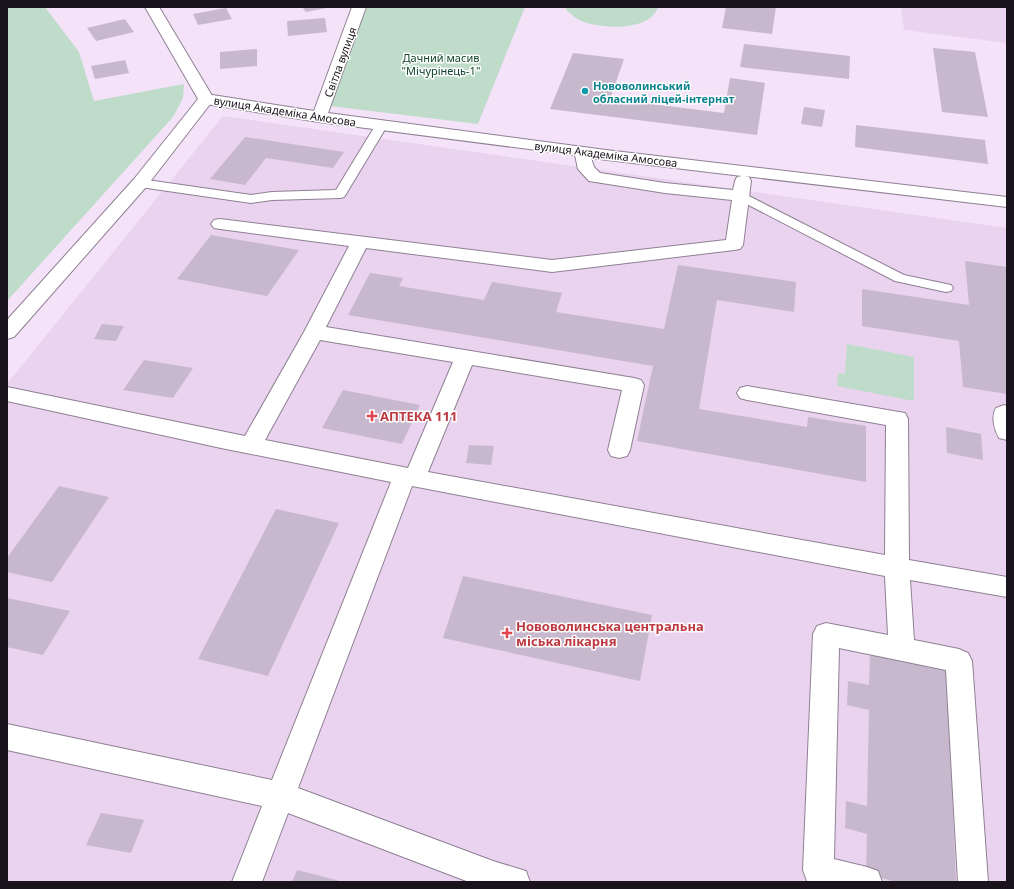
<svg xmlns="http://www.w3.org/2000/svg" width="1014" height="889" viewBox="0 0 1014 889" font-family="'Noto Sans',sans-serif">
<style>
.built{fill:#e9d3ef}
.green{fill:#bfdccb}
.building{fill:#c8b8cd}
.lines{fill:none;stroke-linecap:round;stroke-linejoin:round}
.lane-casing{stroke:#8f8093;stroke-width:2}
.street-casing{stroke:#8f8093;stroke-width:2}
.secondary-casing{stroke:#8f8093;stroke-width:2}
.lane{fill:#fff;fill-rule:evenodd}
.street{fill:#fff;fill-rule:evenodd}
.secondary{fill:#fff;fill-rule:evenodd}
.culture-dot{fill:#0f9aa8;stroke:#fff;stroke-width:1.5}
.health-dot{fill:#e0444e;stroke:#fff;stroke-width:1.5}
.labels{text-anchor:middle;dominant-baseline:central;stroke-width:3;stroke-linejoin:round;paint-order:stroke}
.far-park-label{font-size:11px;fill:#10442d;stroke:#fff}
.far-street-label{font-size:11px;fill:#19131b;stroke:#fff}
.far-culture-label{font-size:11px;font-weight:bold;fill:#0d838f;stroke:#fff;text-anchor:start}
.health-label{font-size:13px;font-weight:bold;fill:#be3a42;stroke:#fff;text-anchor:start}
</style>
<rect width="100%" height="100%" fill="#f3e2f8"/>
<path class="built" d="M 901,7 L 1007,7 L 1007,43 L 904,30 Z
M 223,116 L 1007,228 L 1007,882 L 7,882 L 7,384 Z"/>
<path class="green" d="M 7,7 L 45,7 L 79,52 L 94,101 L 184,84 L 183,98 L 173,117 L 7,301 Z
M 366,7 L 525,7 L 478,124 L 330,106 Z
M 567,7 L 658,7 C 650,32 601,29 581,21 C 576,19 570,13 566,10 Z
M 847,344 L 914,357 L 914,401 L 837,386 L 838,373 L 845,374 Z"/>
<path class="building" d="M 302,7 L 326,7 L 326,8 L 306,12 Z
M 726,7 L 776,7 L 772,34 L 722,28 Z
M 226,8 L 232,19 L 198,25 L 193,14 Z
M 325,18 L 327,32 L 288,36 L 287,21 Z
M 125,19 L 134,32 L 96,41 L 87,28 Z
M 744,44 L 850,56 L 849,79 L 740,67 Z
M 933,48 L 975,52 L 988,117 L 942,112 Z
M 257,49 L 257,66 L 220,69 L 220,52 Z
M 573,53 L 624,59 L 610,99 L 724,113 L 730,78 L 765,83 L 757,135 L 550,109 Z
M 125,60 L 129,73 L 95,79 L 91,66 Z
M 804,107 L 825,110 L 822,127 L 801,124 Z
M 856,125 L 985,140 L 988,164 L 855,147 Z
M 245,137 L 344,152 L 333,168 L 266,158 L 245,185 L 210,179 Z
M 211,235 L 299,250 L 267,296 L 177,279 Z
M 965,261 L 1007,267 L 1007,394 L 963,387 L 959,341 L 862,326 L 862,289 L 969,305 Z
M 678,265 L 796,282 L 794,312 L 717,300 L 699,409 L 807,427 L 808,417 L 866,426 L 866,482 L 637,441 L 653,366 L 348,315 L 370,273 L 403,278 L 399,286 L 484,300 L 492,282 L 562,293 L 556,312 L 664,329 Z
M 102,324 L 124,326 L 116,341 L 94,339 Z
M 144,360 L 193,368 L 173,398 L 123,390 Z
M 343,390 L 420,405 L 402,444 L 322,428 Z
M 946,427 L 981,434 L 983,460 L 947,453 Z
M 469,445 L 494,446 L 491,465 L 466,463 Z
M 59,486 L 109,497 L 52,582 L 7,572 L 7,558 Z
M 276,509 L 339,523 L 268,676 L 198,659 Z
M 463,576 L 652,615 L 640,681 L 443,638 Z
M 7,598 L 70,611 L 43,655 L 7,647 Z
M 870,653 L 947,669 L 956,882 L 896,882 L 866,874 L 867,834 L 845,828 L 846,801 L 867,806 L 869,710 L 847,705 L 848,681 L 869,685 Z
M 101,813 L 144,820 L 131,853 L 86,845 Z
M 297,870 L 340,881 L 340,882 L 292,882 Z"/>
<g class="lines">
<g class="lane-casing">
<path id="lane" d="M 381,123 L 385,124 L 387,126 L 346,194 L 344,197 L 340,198 L 272,200 L 251,203 L 140,187 L 136,186 L 134,183 L 136,180 L 140,179 L 251,195 L 272,192 L 336,190 L 375,126 L 377,124 Z
M 741,192 L 904,275 L 951,285 L 953,288 L 951,291 L 946,292 L 895,281 L 737,199 L 735,196 L 737,193 Z"/>
</g>
<g class="street-casing">
<path id="street" d="M 352,7 L 366,7 L 328,113 L 606,150 L 1007,197 L 1007,207 L 744,176 L 749,177 L 751,181 L 743,245 L 740,249 L 734,250 L 552,272 L 366,248 L 326,327 L 634,378 L 641,380 L 644,385 L 630,450 L 627,456 L 619,458 L 611,456 L 608,450 L 622,390 L 472,365 L 428,472 L 885,555 L 886,425 L 747,400 L 740,398 L 737,393 L 740,388 L 747,386 L 905,413 L 908,419 L 909,560 L 1007,577 L 1007,597 L 910,580 L 914,640 L 959,649 L 968,653 L 972,661 L 988,882 L 958,882 L 946,670 L 839,648 L 834,859 L 867,867 L 878,871 L 882,882 L 810,882 L 807,881 L 803,870 L 813,634 L 817,626 L 826,623 L 888,635 L 885,576 L 412,486 L 298,788 L 493,861 L 526,871 L 530,882 L 469,882 L 288,813 L 262,882 L 232,882 L 262,806 L 7,750 L 7,724 L 272,780 L 391,482 L 221,448 L 7,401 L 7,387 L 245,436 L 304,332 L 349,246 L 220,229 L 214,228 L 211,224 L 214,220 L 220,219 L 552,260 L 726,240 L 732,200 L 665,193 L 589,181 L 578,169 L 575,155 L 319,122 L 206,104 L 201,102 L 198,99 L 201,96 L 206,94 L 314,111 ZM 591,158 L 742,176 L 737,177 L 735,181 L 733,190 L 665,183 L 600,173 L 594,167 ZM 320,340 L 453,362 L 408,468 L 265,440 Z
M 1004,405 L 1007,406 L 1007,440 L 999,438 C 994,429 991,416 996,408 Z"/>
</g>
<g class="secondary-casing">
<path id="secondary" d="M 145,7 L 159,7 L 214,99 L 146,187 L 14,337 L 7,339 L 7,320 L 134,179 L 198,99 Z"/>
</g>
<use href="#lane" class="lane"/>
<use href="#street" class="street"/>
<use href="#secondary" class="secondary"/>
</g>
<circle class="culture-dot" cx="585" cy="91" r="4"/>
<g class="health-dot">
<path d="M370 410h4v4h4v4h-4v4h-4v-4h-4v-4h4z"/>
<path d="M505 627h4v4h4v4h-4v4h-4v-4h-4v-4h4z"/>
</g>
<g class="labels">
<g class="far-park-label">
<text x="441" y="57">Дачний масив<tspan x="441" dy="13">"Мічурінець-1"</tspan></text>
</g>
<g class="far-street-label">
<text transform="translate(340 62) rotate(-70)">Світла вулиця</text>
<text transform="translate(285 111) rotate(9)">вулиця Академіка Амосова</text>
<text transform="translate(606 154) rotate(7)">вулиця Академіка Амосова</text>
</g>
<g class="far-culture-label">
<text x="593" y="85">Нововолинський<tspan x="593" dy="13">обласний ліцей-інтернат</tspan></text>
</g>
<g class="health-label">
<text x="380" y="416">АПТЕКА 111</text>
<text x="516" y="626">Нововолинська центральна<tspan x="516" dy="15">міська лікарня</tspan></text>
</g>
</g>
<rect width="1014" height="889" fill="none" stroke="#19131b" stroke-width="16"/>
</svg>
